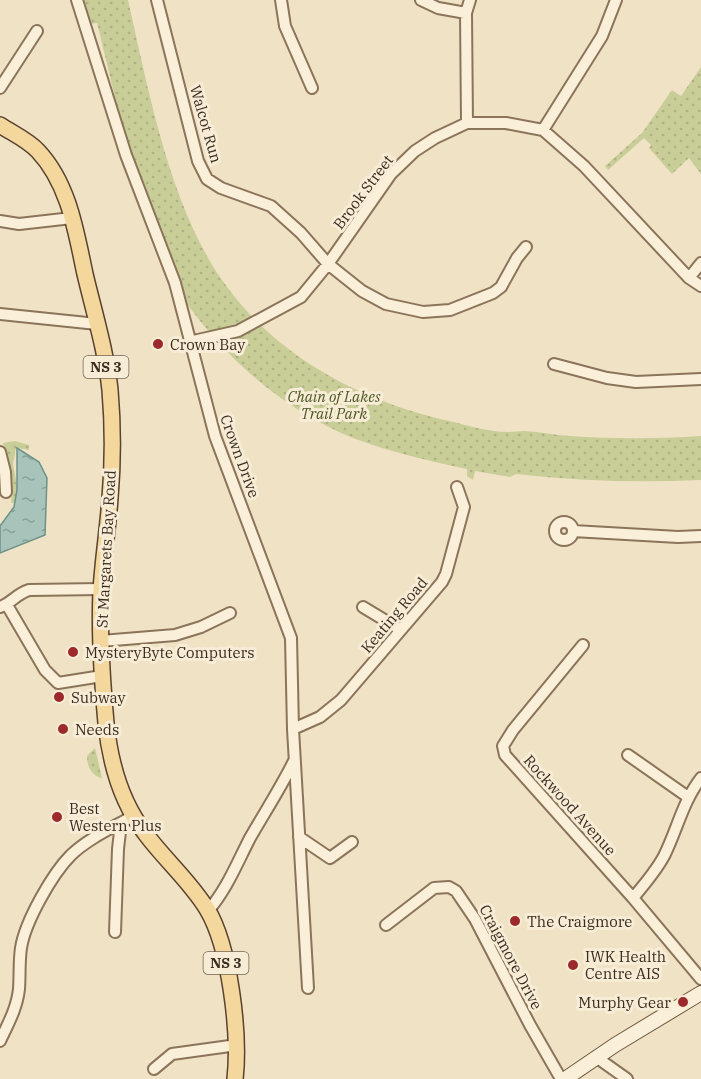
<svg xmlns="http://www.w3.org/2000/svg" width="701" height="1079" viewBox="0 0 701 1079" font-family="'IBM Plex Serif',serif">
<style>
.grass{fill:url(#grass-dots)}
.water{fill:url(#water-ripples);stroke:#6d9288;stroke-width:1.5}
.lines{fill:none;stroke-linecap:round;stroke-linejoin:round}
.minor-casing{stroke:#8b745a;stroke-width:14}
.secondary-casing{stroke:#6d553d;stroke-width:16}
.primary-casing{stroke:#59422f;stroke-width:18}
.minor{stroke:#faefd9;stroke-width:10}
.secondary{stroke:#faefd9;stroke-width:14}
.primary{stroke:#f3d79c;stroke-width:15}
.poi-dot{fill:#9c292b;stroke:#f7ecd5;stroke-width:2}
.labels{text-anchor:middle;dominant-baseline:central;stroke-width:6;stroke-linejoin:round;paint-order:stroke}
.shield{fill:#f7ecd5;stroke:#736656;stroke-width:1.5}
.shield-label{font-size:14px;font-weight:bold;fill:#3b2c1f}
.street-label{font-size:15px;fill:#3b2c1f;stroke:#f7ecd5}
.poi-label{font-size:15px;fill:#3b2c1f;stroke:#f7ecd5;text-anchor:start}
.park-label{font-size:15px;font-style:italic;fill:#4c5825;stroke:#f7ecd5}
</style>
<defs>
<pattern id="grass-dots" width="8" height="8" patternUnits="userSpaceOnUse" patternTransform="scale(1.5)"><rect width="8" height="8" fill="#c9ce98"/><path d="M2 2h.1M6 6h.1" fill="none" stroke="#aeb183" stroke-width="1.8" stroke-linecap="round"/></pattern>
<pattern id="water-ripples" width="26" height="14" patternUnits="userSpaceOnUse" patternTransform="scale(1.5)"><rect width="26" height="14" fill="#a7c3ba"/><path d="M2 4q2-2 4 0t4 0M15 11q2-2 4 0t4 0" fill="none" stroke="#899f97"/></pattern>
</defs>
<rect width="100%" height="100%" fill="#f0e2c5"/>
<path class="grass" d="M 83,0 L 128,0 C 146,79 163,170 200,243 C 249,341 345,398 449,421 C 467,425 488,432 507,432 C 513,432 519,431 525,431 C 540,432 555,435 570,436 C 614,439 657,439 701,436 L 701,480 C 639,483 578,481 516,474 L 510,477 L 475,471 L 473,480 L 467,476 L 467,469 C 429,461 390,452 353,438 C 277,407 216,350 172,282 L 179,277 C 136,201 118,107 97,23 L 89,24 Z
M 701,67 L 701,174 L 689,158 L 672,174 L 649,148 L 651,145 L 644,138 L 608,170 L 605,166 L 642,133 L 672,90 L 681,96 Z
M 15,441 L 29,445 L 29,450 L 18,448 L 15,450 C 16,456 13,459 13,465 C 15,478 21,490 14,503 L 11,503 C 13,482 12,463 3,443 Z
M 95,748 L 102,778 C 92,776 87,767 87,756 Z"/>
<path class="water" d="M 17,448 L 39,462 L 47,478 L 45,535 L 0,553 L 0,526 L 14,507 L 17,490 Z"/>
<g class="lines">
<g class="minor-casing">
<path id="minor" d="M 77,0 L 126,155 L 175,283 L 215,436 L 291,638 L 293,729 L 308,988
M 157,0 L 198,161 L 207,179 L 221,188 L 271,206 L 301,233 L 328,264 L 362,291 L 386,304 L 423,312 L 450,310 L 493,293 L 501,287 L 517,258 L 526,247
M 281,0 L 285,26 L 312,88
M 421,0 L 438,8 L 466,13
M 0,88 L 37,31
M 467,123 L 466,13 L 470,0
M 543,130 L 602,36 L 616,0
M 0,221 L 19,224 L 72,218
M 689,278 L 701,263
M 0,314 L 97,324
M 189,342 L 238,331 L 301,297 L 328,264 L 391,174 L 415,151 L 435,138 L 467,123 L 506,123 L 543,130 L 584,166 L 689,278 L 701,286
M 554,364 L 607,378 L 636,382 L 701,379
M 0,452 L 5,472 L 6,492
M555 531a9 9 0 1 1 18 0a9 9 0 1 1-18 0Z
M 573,531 L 678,537 L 701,536
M 7,605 L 45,670 L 58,683 L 102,676
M 0,607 C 12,603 16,594 29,590 L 101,589
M 363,607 L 401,630
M 101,641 L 175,635 L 201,627 L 230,613
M 583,645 L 513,730 L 503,746 L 505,755 L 633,898 L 701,979
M 293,729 L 320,717 L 341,700 L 442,582 L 446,574 L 464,507 L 457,487
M 628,755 L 688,797
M 299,837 L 330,858 L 352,842
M 633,898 C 644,885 656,871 664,856 C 677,830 683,801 701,778
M 208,911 C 227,889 237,863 250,838 C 265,812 281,787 294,761
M 386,925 L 434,888 L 449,887 L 456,891 L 475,919 L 530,1025 L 561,1079
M 115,932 L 118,849 L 121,823
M 0,1041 C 8,1024 17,1008 19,989 C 20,975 19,961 21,948 C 25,922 52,874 71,855 C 89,838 112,828 133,816
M 596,1057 L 627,1079
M 154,1069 L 172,1054 L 237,1045"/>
</g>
<g class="secondary-casing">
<path id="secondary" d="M 565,1079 L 615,1045 L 701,993"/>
</g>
<g class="primary-casing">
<path id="primary" d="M 0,125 C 12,133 28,140 38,151 C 69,184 76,232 85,274 C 94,312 106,351 110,390 C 113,425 113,463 110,498 C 108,528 103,559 101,590 C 99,634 102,679 106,723 C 110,762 121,802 145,833 C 164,859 190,881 207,909 C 230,947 240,1034 235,1079"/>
</g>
<use href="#minor" class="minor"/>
<use href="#secondary" class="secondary"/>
<use href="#primary" class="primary"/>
</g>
<g class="poi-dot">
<circle cx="158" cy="344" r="6"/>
<circle cx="73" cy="652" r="6"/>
<circle cx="59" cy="697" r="6"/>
<circle cx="63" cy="729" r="6"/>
<circle cx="57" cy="817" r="6"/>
<circle cx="515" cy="921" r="6"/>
<circle cx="573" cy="965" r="6"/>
<circle cx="683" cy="1002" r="6"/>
</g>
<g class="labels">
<g class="shield">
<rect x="83.5" y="356" width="45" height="22" rx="4.5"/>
<rect x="203.5" y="952" width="45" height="22" rx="4.5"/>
</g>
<g class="shield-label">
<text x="106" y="367">NS 3</text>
<text x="226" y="963">NS 3</text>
</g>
<g class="street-label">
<text transform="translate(206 124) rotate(74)">Walcot Run</text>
<text transform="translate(363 192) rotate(-53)">Brook Street</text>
<text transform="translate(240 456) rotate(70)">Crown Drive</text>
<text transform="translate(106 549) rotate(-87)">St Margarets Bay Road</text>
<text transform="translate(394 615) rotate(-50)">Keating Road</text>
<text transform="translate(570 805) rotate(48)">Rockwood Avenue</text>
<text transform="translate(511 957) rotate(62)">Craigmore Drive</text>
</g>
<g class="poi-label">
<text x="170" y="344">Crown Bay</text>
<text x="85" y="652">MysteryByte Computers</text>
<text x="71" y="697">Subway</text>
<text x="75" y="729">Needs</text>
<text x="69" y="808">Best<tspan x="69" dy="17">Western Plus</tspan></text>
<text x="527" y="921">The Craigmore</text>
<text x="585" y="956">IWK Health<tspan x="585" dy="17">Centre AIS</tspan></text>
<text x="671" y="1002" text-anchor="end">Murphy Gear</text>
</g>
<g class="park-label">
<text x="334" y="396">Chain of Lakes<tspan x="334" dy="17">Trail Park</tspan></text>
</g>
</g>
</svg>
